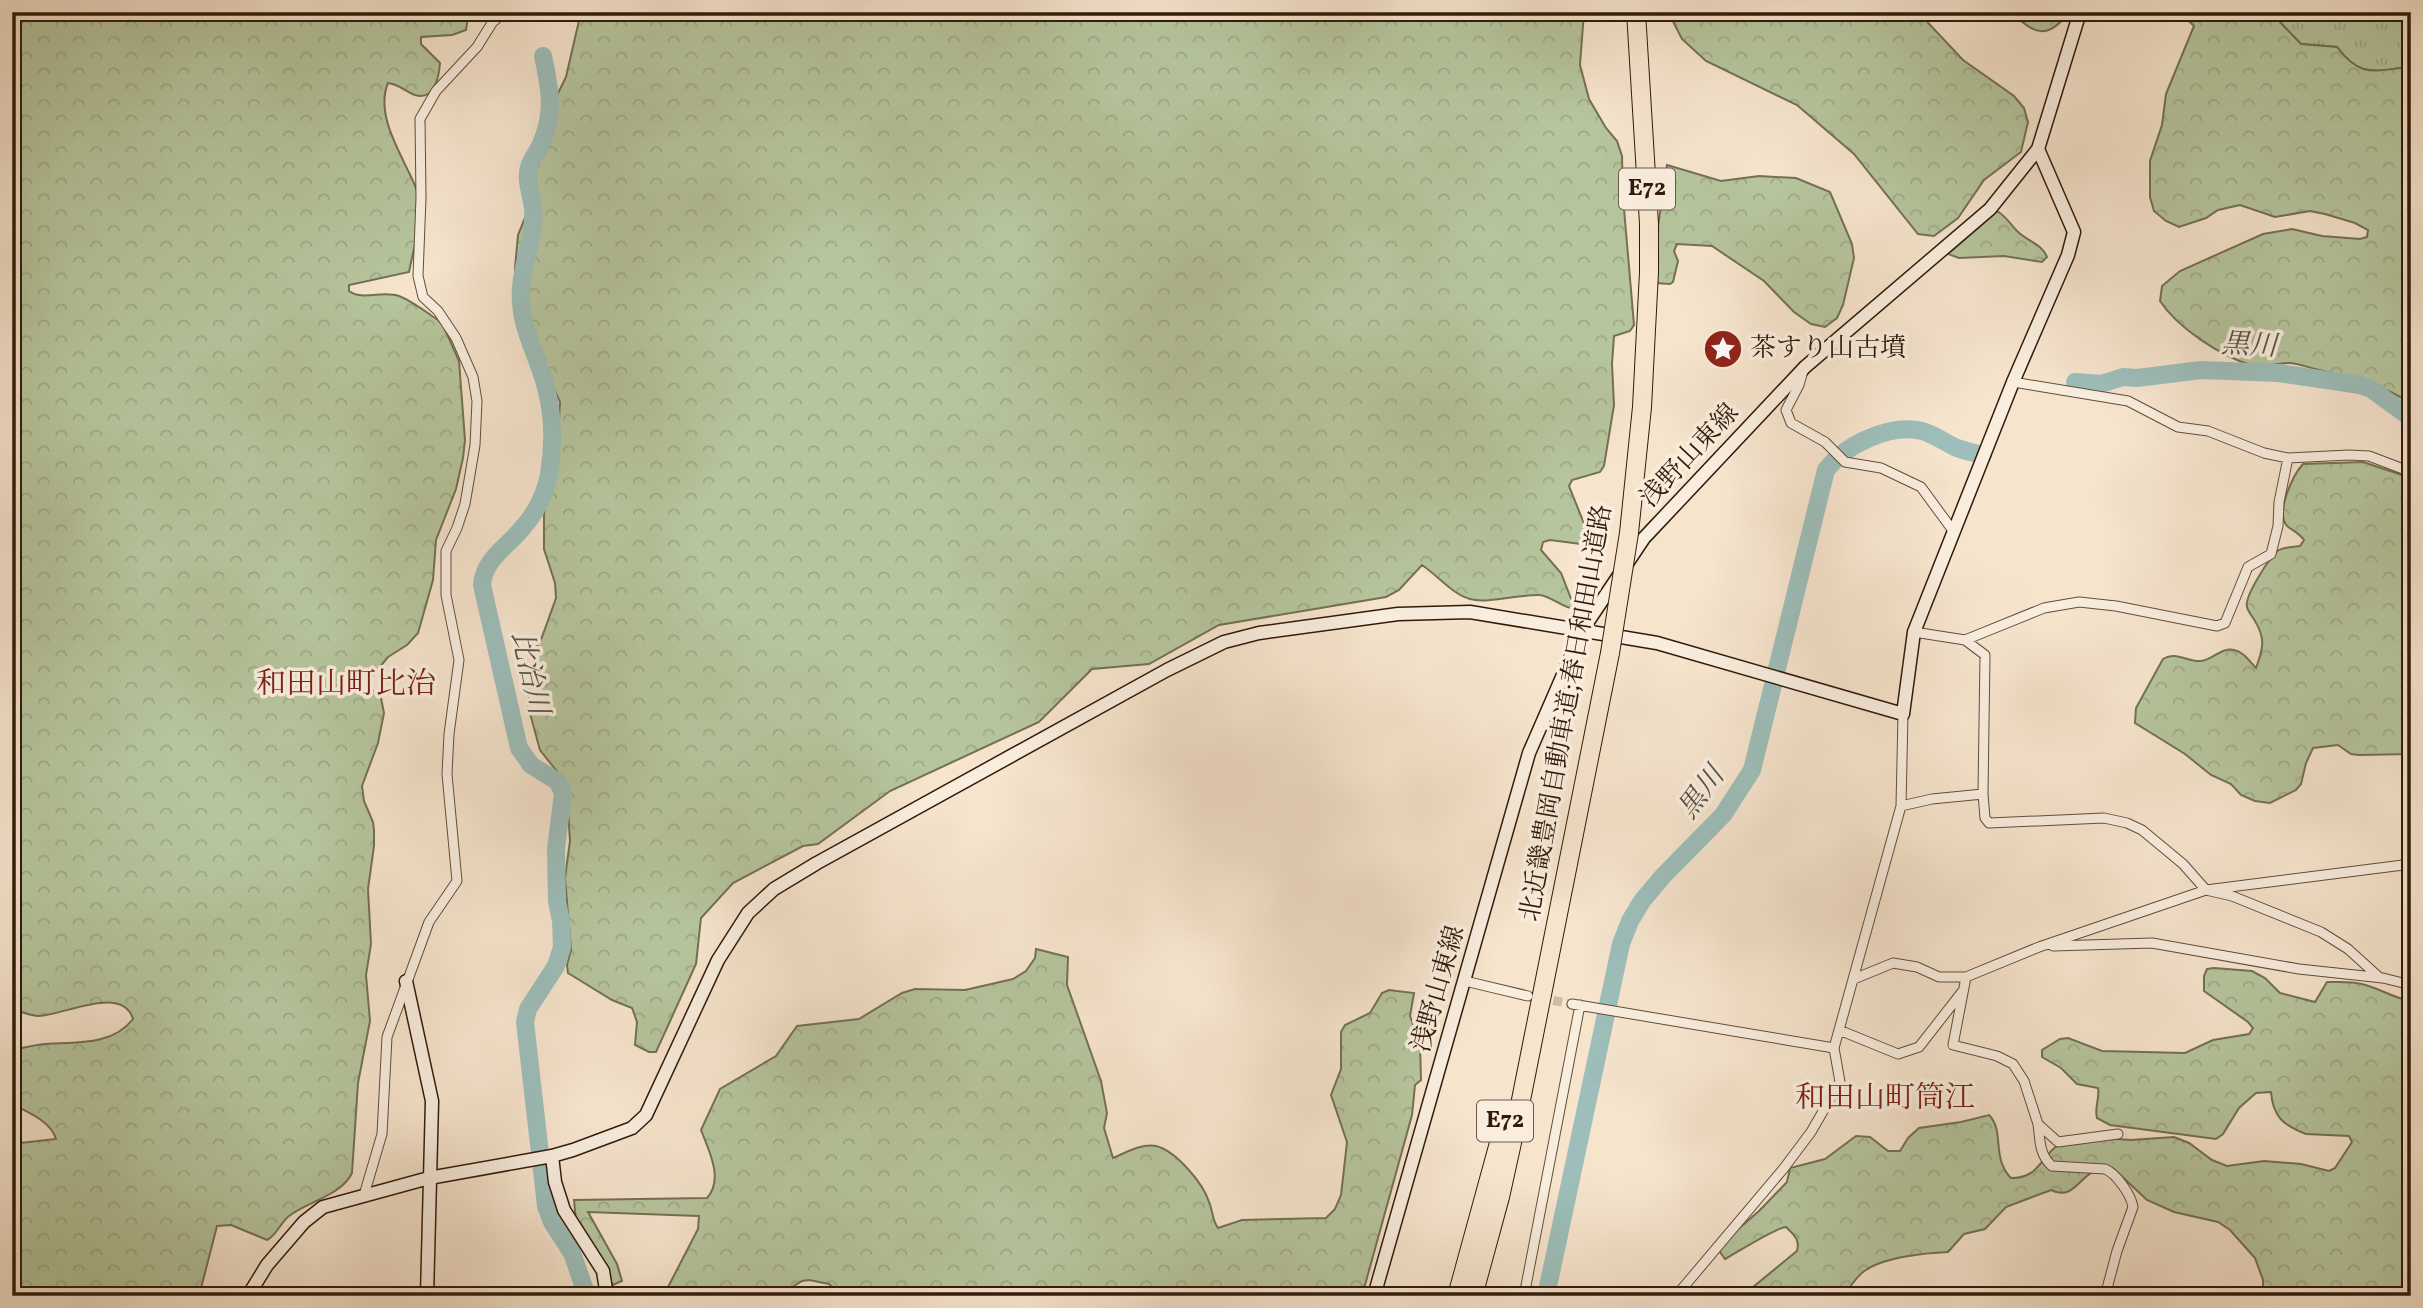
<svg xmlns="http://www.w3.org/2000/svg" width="2423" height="1308" viewBox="0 0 2423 1308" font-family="Vollkorn,'Noto Serif JP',serif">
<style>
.grass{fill:url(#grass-tufts);stroke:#747054;stroke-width:2}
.forest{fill:url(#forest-crowns);stroke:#747054;stroke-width:2}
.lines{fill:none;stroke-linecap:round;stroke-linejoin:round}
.river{stroke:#9dbeba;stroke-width:18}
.street-tunnel{stroke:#cfbca6;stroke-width:9;stroke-dasharray:9 4.5;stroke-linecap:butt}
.street-casing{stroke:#624c3b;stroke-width:11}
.secondary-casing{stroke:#311a0a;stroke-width:15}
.highway-casing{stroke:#311a0a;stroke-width:20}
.street{stroke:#f9edde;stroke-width:9}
.secondary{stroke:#f9edde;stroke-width:12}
.highway{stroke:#f6e4cd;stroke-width:18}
.highway-bridge-casing{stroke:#311a0a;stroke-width:20;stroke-linecap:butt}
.highway-bridge{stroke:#f6e4cd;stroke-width:18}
.labels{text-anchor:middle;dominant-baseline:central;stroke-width:7;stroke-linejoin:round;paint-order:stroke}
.shield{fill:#f9edde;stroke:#6d594a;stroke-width:2}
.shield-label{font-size:24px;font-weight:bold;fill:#311a0a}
.poi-label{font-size:26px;fill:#311a0a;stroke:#f9edde;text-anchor:start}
.street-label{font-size:26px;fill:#311a0a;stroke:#f9edde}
.water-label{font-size:28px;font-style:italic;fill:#575348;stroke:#f9edde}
.quarter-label{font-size:30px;fill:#7a1f14;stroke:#f9edde}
</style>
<defs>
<pattern id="grass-tufts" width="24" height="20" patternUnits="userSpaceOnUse" patternTransform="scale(1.75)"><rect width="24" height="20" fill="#b6c59d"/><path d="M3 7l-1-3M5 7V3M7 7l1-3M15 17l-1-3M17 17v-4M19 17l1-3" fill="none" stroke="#9da986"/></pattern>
<pattern id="forest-crowns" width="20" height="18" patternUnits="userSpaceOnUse" patternTransform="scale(1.75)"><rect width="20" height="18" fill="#b6c59d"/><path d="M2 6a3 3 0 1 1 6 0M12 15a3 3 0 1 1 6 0" fill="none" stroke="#9da986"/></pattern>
</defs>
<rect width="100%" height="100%" fill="#f6e4cd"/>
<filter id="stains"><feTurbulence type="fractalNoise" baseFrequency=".00286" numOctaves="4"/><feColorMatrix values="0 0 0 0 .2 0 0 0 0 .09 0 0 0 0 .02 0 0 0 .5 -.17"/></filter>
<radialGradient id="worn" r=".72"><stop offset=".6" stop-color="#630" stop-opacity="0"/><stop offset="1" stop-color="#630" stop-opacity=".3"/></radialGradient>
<path class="grass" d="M 2263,12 L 2411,12 L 2411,67 C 2374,70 2361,79 2337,47 L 2301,44 L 2276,18 Z"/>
<path class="forest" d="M 12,12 L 469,12 L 466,30 L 452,35 L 421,37 L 421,44 L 440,63 C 439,76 435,101 415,95 C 406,92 399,84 388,83 C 375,114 400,152 413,181 C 416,188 421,198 421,207 C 420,228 413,251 409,272 L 349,285 L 349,291 C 362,301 383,290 399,296 C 412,301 426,312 438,320 L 443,325 L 459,361 L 465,440 L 463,458 L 456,489 L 436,540 L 433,580 L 418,633 L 407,645 L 388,657 L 368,681 L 370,688 L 381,698 L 384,713 L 378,743 L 362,786 L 364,801 L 373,822 L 374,830 L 374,846 L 368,889 L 371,944 L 366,975 L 370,1021 L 358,1083 L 352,1173 C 341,1196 308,1201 289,1216 C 280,1223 277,1235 267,1240 L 231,1225 L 217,1226 L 199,1296 L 18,1296 L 12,1282 L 12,1144 L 56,1139 C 51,1121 27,1112 12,1104 L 12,1050 C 23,1048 34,1045 45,1044 C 76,1042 112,1046 133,1019 C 123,984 64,1015 39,1016 C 31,1016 20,1011 12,1009 Z
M 581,12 L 1584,12 L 1580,65 L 1589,99 L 1606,128 L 1617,141 L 1622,156 L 1623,197 L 1634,325 L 1630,331 L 1614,336 L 1612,364 L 1614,405 L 1604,466 L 1600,472 L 1572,480 L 1569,486 L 1587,531 L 1587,539 L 1581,544 L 1550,540 L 1543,542 L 1541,550 L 1561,573 L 1575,609 C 1562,608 1553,597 1540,595 C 1520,594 1488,604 1470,599 C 1452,594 1437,575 1422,565 L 1399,590 L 1386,597 L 1219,625 L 1149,664 L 1092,669 L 1039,722 L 890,791 L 818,844 L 803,846 L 733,883 L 701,918 L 696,964 L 656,1052 L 649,1052 L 635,1045 L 637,1022 L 632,1008 L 612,1000 L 568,973 L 567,965 L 571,950 L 565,878 L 570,841 L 567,795 L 559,774 L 540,750 L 528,706 L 535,650 L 542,637 L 556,598 L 555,583 L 544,549 L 544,515 L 547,492 L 552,486 L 556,472 L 560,402 L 529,334 L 516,292 L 515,268 L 518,235 L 527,213 L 526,182 L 529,159 L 543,124 L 566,77 Z
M 1668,12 L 1918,12 L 1963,60 L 2014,96 L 2024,108 L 2028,122 L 2021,152 L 1984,180 L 1958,218 L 1934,236 L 1918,234 L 1854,154 L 1797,105 L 1706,61 L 1682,39 Z
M 2010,12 L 2070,12 C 2045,41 2036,34 2010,12 Z
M 2180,12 L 2263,12 L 2276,18 L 2301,44 L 2337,47 C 2361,79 2374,70 2411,67 L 2411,404 C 2384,384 2347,377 2315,369 C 2307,367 2297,363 2289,363 C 2275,363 2265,369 2251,365 C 2220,356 2177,327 2160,301 L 2162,286 L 2180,271 L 2263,234 L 2292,229 L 2322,236 L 2360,239 L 2367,237 L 2368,230 L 2355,223 L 2325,214 L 2310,211 L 2275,217 L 2240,205 L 2218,210 L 2206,218 L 2179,227 L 2166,221 L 2154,211 L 2150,197 L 2150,161 L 2162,125 L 2166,94 L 2194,26 Z
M 1667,165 L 1721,181 L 1759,176 L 1796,178 L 1830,192 L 1852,244 L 1854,258 L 1843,305 L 1837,318 L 1825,327 L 1811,324 L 1794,312 L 1764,281 L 1712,246 L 1677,244 L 1674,251 L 1678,261 L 1673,282 L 1670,284 L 1656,283 L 1653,261 Z
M 1997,211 C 2006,216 2010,224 2017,231 C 2027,241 2042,244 2047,257 L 2042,262 L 2004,256 L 1959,258 L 1948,254 Z
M 2363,462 L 2411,478 L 2411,754 L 2359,755 L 2351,754 L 2338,745 L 2313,748 L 2306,763 L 2301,784 L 2296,790 L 2270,803 L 2255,801 L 2241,795 L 2231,784 L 2211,775 L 2185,754 L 2135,723 L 2136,708 L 2163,659 C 2176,651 2187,662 2201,661 C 2212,660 2222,647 2234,650 C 2244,652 2249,661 2256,668 C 2263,649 2266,639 2255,621 C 2253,617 2248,612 2247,607 C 2244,597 2270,556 2279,550 C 2284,547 2294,547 2300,546 L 2304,540 C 2299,533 2293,531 2287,526 C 2275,512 2293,475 2303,464 Z
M 1036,949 L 1068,957 L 1067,985 L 1101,1081 L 1107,1113 L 1104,1128 L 1113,1158 C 1125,1153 1142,1143 1156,1146 C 1176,1151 1203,1183 1209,1202 C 1213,1211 1212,1220 1218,1228 L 1242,1220 L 1326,1218 L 1335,1209 L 1341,1195 L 1347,1142 L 1331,1095 L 1341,1069 L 1341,1032 L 1345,1025 L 1370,1013 L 1382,993 L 1389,990 L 1414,993 L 1410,1016 L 1420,1043 L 1421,1080 L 1415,1085 L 1412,1115 L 1365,1285 L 1352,1293 L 1340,1296 L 842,1296 L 829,1284 L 809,1280 L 802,1281 L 778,1296 L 667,1296 L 666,1291 L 698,1229 L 699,1216 L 588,1212 L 617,1264 L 622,1281 L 613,1285 L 576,1221 L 574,1200 L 707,1198 C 724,1179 709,1151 701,1130 L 720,1089 L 776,1056 L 797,1026 L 859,1019 L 902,993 L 915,989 L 965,990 L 1013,979 L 1026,971 L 1035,958 Z
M 2214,968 L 2252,971 L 2265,978 L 2280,993 L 2315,1002 L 2327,982 C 2339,982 2351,981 2362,984 C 2379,988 2393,998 2411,1001 L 2411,1296 L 2263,1296 L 2263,1280 L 2255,1258 L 2230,1230 L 2218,1222 L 2174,1212 L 2147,1200 L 2114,1169 C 2108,1169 2102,1168 2096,1170 C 2079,1177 2073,1201 2051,1190 L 2006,1207 L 1985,1229 L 1964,1234 L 1948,1252 C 1925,1253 1885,1257 1866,1270 C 1857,1275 1850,1287 1844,1296 L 1742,1296 L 1797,1251 C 1800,1239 1794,1235 1786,1227 C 1777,1227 1736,1253 1725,1259 L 1720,1252 L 1721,1244 L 1759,1211 L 1787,1182 L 1790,1168 L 1825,1159 L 1856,1136 L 1870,1137 L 1888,1151 L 1900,1151 L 1908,1138 L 1919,1128 L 1961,1122 L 1989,1115 C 2005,1131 1991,1158 2011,1178 C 2038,1179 2041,1157 2057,1146 L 2101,1138 L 2131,1140 L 2174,1137 L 2189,1143 L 2212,1160 L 2227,1166 L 2264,1161 L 2301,1164 L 2329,1171 L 2335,1168 L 2352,1142 L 2349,1136 L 2306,1134 C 2283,1125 2273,1117 2271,1092 L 2256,1093 L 2239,1108 L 2223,1134 L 2216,1139 L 2110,1125 L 2097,1118 C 2094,1108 2100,1099 2098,1088 L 2077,1084 L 2061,1068 L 2042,1057 L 2042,1050 L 2060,1039 L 2068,1038 L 2102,1051 L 2185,1053 L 2213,1040 L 2249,1034 L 2253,1028 L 2248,1022 L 2204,991 L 2204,976 L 2207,969 Z"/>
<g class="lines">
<path class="river" d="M 543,56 C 550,89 555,111 541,144 C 538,152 531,159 529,167 C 525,181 532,196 533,209 C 535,237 523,261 521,287 C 518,324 536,351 545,384 C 553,412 554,445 549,474 C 546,492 536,513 524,526 C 509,546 484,558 482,585 L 519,748 L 531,765 L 558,782 L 563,793 L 556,849 L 557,902 L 561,921 L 562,947 L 556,966 L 528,1009 L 525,1022 L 546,1206 L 552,1222 L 572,1253 L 587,1296
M 2075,382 L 2101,384 L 2123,377 L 2137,378 L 2201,370 L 2279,373 L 2360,385 L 2371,389 L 2411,418
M 1546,1296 L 1621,944 L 1630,921 L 1642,901 L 1663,876 L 1723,815 L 1752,770 L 1826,470 C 1845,445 1890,423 1922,431 C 1934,434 1945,443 1957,448 C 1965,451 1975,453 1983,455"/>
<path class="street-tunnel" d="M 1540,998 L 1572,1004"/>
<g class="street-casing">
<path id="street" d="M 1803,371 L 1799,385 L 1786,410 L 1791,423 L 1825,442 L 1845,462 L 1881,468 L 1921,487 L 1954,532
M 2013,382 L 2128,401 L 2178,427 L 2208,431 L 2264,453 L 2288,458 L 2349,455 L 2369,456 L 2411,472
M 1914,632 L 1965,640 L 1985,655 L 1983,794 L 1985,818 L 1989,823 L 2104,818 L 2127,823 L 2142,830 L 2183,864 L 2206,890 L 2232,896 L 2321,932 L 2348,949 L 2380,978
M 1965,640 L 2044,608 L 2079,602 L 2116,606 L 2217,626 L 2225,623 L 2248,567 L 2271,554 L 2278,526 L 2279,502 L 2288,458
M 1901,806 L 1932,799 L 1983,794
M 2053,946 L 2152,943 L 2299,969 L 2383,978 L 2411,985
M 1966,977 L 1953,1045 L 1997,1056 L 2013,1064 L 2024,1081 L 2038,1124 L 2058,1142 L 2118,1134
M 1854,979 L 1893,963 L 1917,967 L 1939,977 L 1966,977 L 2039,947 L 2206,890 L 2411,864
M 1465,981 L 1528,996
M 1572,1004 L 1834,1048
M 1839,1030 L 1898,1054 L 1919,1047 L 1962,992
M 2038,1124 C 2040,1139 2039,1155 2052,1166 L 2105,1169 C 2117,1174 2131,1195 2133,1207 L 2117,1251 L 2105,1296
M 364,1195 L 382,1134 L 387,1037 L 429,922 L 457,881 L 447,774 L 449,734 L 459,660 L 446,595 L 446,551 L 457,528 L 465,504 L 475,445 L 477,401 L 473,377 L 456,338 L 438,311 L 423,297 L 418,276 L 421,198 L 420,119 L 436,91 L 477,47 L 492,23 L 504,12
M 1524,1296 L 1580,1005
M 1676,1296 L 1784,1168 L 1811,1132 L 1840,1082 L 1834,1048 L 1901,806 L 1903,714"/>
</g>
<g class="secondary-casing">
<path id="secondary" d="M 406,981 L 432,1101 L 427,1296
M 552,1156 L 555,1182 L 564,1210 L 603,1271 L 607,1296
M 248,1296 L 267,1265 L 304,1222 L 323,1207 L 429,1178 L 552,1156 L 573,1150 L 632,1128 L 646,1115 L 718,960 L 748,913 L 774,889 L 817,863 L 1167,670 L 1224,642 L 1259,633 L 1398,614 L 1470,612 L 1657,643 L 1903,714 L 1914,632 L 2013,382 L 2068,255 L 2074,232 L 2038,149
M 1374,1296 L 1529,753 L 1583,629 L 1644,538 L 1805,367 L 1990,209 L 2038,149 L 2080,12"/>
</g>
<g class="highway-casing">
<path id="highway" d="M 1629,533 L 1642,407 L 1649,272 L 1649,224 L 1636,12
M 1457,1296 L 1502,1132
M 1473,1296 L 1500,1197 L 1517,1120 L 1610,653"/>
</g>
<use href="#street" class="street"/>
<use href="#secondary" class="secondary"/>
<use href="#highway" class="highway"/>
<g class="highway-bridge-casing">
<path id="highway-bridge" d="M 1610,653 L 1629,533"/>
</g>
<use href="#highway-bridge" class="highway-bridge"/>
</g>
<defs>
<g id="sight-disc" transform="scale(2.0125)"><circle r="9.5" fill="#8f2418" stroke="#f9edde"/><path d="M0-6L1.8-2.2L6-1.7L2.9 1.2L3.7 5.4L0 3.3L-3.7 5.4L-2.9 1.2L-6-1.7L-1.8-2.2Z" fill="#fff"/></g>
</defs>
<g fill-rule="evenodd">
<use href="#sight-disc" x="1723" y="349"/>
</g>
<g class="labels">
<g class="shield">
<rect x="1619" y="168.5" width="56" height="41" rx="5"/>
<rect x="1477" y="1100.5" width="56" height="41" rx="5"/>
</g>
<g class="shield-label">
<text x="1647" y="189">E72</text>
<text x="1505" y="1121">E72</text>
</g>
<g class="poi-label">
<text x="1750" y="349">茶すり山古墳</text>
</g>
<g class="street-label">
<text transform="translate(1690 456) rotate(-47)">浅野山東線</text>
<text transform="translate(1567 713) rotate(-80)">北近畿豊岡自動車道;春日和田山道路</text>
<text transform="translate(1439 989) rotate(-74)">浅野山東線</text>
</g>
<g class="water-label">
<text transform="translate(2249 346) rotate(3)">黒川</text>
<text transform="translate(529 673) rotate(77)">比治川</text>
<text transform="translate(1702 793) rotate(-53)">黒川</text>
</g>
<g class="quarter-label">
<text x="346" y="685">和田山町比治</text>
<text x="1885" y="1099">和田山町筒江</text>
</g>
</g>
<rect width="2423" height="1308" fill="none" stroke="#f6e4cd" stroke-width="42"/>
<rect x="14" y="14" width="2395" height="1280" fill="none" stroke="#311a0a" stroke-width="3.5"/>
<rect x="21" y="21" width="2381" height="1266" fill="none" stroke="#311a0a" stroke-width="2"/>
<rect width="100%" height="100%" filter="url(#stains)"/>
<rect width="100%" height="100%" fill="url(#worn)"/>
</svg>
